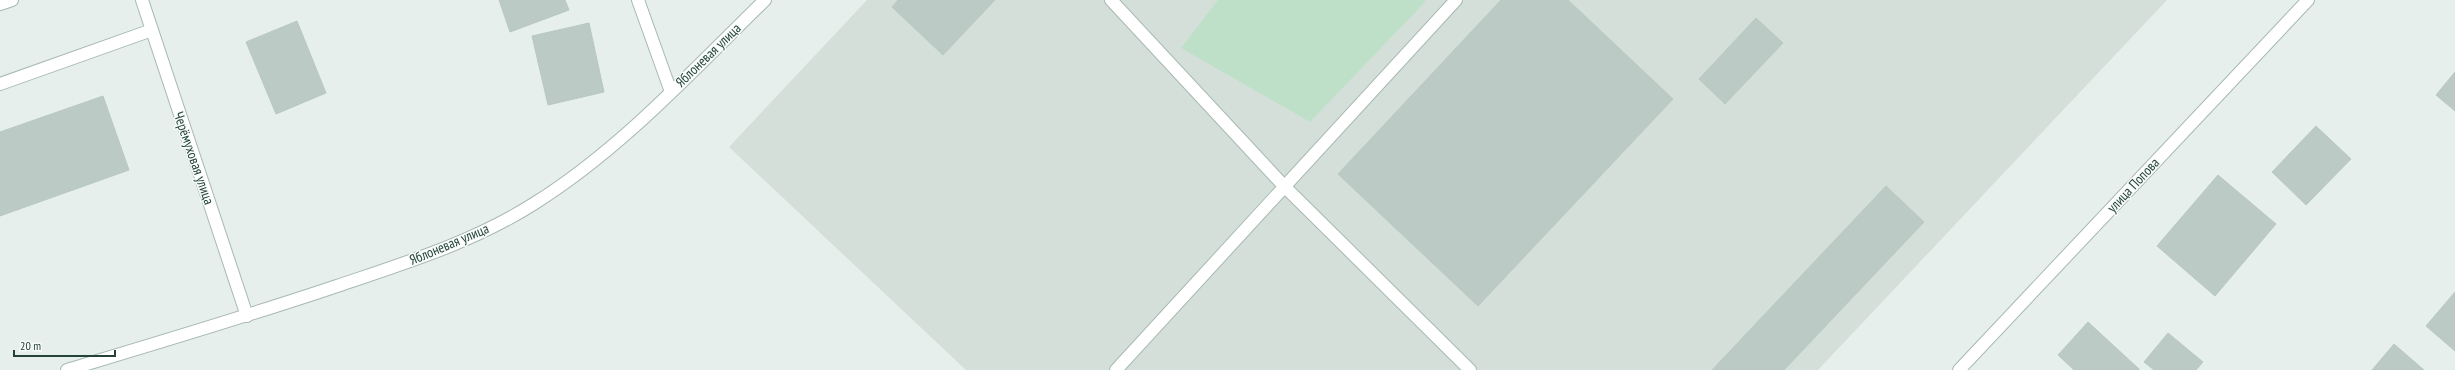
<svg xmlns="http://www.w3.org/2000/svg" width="2455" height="370" viewBox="0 0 2455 370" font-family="'PT Sans Narrow',sans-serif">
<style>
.built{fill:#d4dfda}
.green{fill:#bfe0c8}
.building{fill:#bbcac4;stroke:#b8c9c2}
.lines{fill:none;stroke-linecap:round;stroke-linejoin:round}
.service-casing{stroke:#a8b8b2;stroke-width:14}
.minor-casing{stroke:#a8b8b2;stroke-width:14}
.tertiary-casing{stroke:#a8b8b2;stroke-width:14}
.service{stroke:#fff;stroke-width:12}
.minor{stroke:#fff;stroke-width:12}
.tertiary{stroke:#fff;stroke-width:12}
.labels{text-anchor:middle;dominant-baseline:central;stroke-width:3;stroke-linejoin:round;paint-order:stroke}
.street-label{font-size:14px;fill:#24423a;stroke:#f7fbf9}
</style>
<rect width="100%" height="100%" fill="#e6efeb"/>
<path class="built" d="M 867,0 L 2167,0 L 1818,370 L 966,370 L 729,147 Z"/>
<path class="green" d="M 1218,0 L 1424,0 L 1426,1 L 1310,122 L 1181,48 Z"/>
<path class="building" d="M 499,0 L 565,0 L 569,10 L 510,32 Z
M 898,0 L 995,0 L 943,55 L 892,7 Z
M 1501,0 L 1568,0 L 1673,99 L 1478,306 L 1338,174 Z
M 1756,18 L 1783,43 L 1725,104 L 1699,79 Z
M 297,21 L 326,93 L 276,114 L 246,42 Z
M 589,23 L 604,92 L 548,105 L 532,36 Z
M 2455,72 L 2455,111 L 2436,95 Z
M 103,96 L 129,170 L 0,216 L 0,132 Z
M 2316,126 L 2351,159 L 2306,205 L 2272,172 Z
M 2218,175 L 2276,224 L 2215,296 L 2157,246 Z
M 1886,186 L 1924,222 L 1784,370 L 1712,370 Z
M 2455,292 L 2455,351 L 2426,326 Z
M 2088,322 L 2139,369 L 2139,370 L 2074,370 L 2058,355 Z
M 2168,333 L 2203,362 L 2196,370 L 2154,370 L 2144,362 Z
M 2394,344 L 2424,370 L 2372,370 Z"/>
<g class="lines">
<g class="service-casing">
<path id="service" d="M 1111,0 L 1284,186 L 1470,370
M 0,4 L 12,0
M 0,84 L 152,30
M 1116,370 L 1456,0"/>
</g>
<g class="minor-casing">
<path id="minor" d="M 142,0 L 247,316
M 638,0 L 671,92"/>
</g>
<g class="tertiary-casing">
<path id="tertiary" d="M 67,370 C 157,343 248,316 337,286 C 405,263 474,242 535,203 C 621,149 692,71 765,0
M 1959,370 L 2308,0"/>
</g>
<use href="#service" class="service"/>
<use href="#minor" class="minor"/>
<use href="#tertiary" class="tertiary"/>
</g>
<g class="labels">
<g class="street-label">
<text transform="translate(708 55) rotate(-44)">Яблоневая улица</text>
<text transform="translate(194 158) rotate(71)">Черёмуховая улица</text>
<text transform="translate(2133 185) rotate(-47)">улица Попова</text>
<text transform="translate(449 244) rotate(-23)">Яблоневая улица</text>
</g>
</g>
<path d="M14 350v6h101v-6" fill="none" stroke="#24423a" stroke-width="2"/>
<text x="20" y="350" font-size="12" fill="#24423a" stroke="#f7fbf9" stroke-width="3" paint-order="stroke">20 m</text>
</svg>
